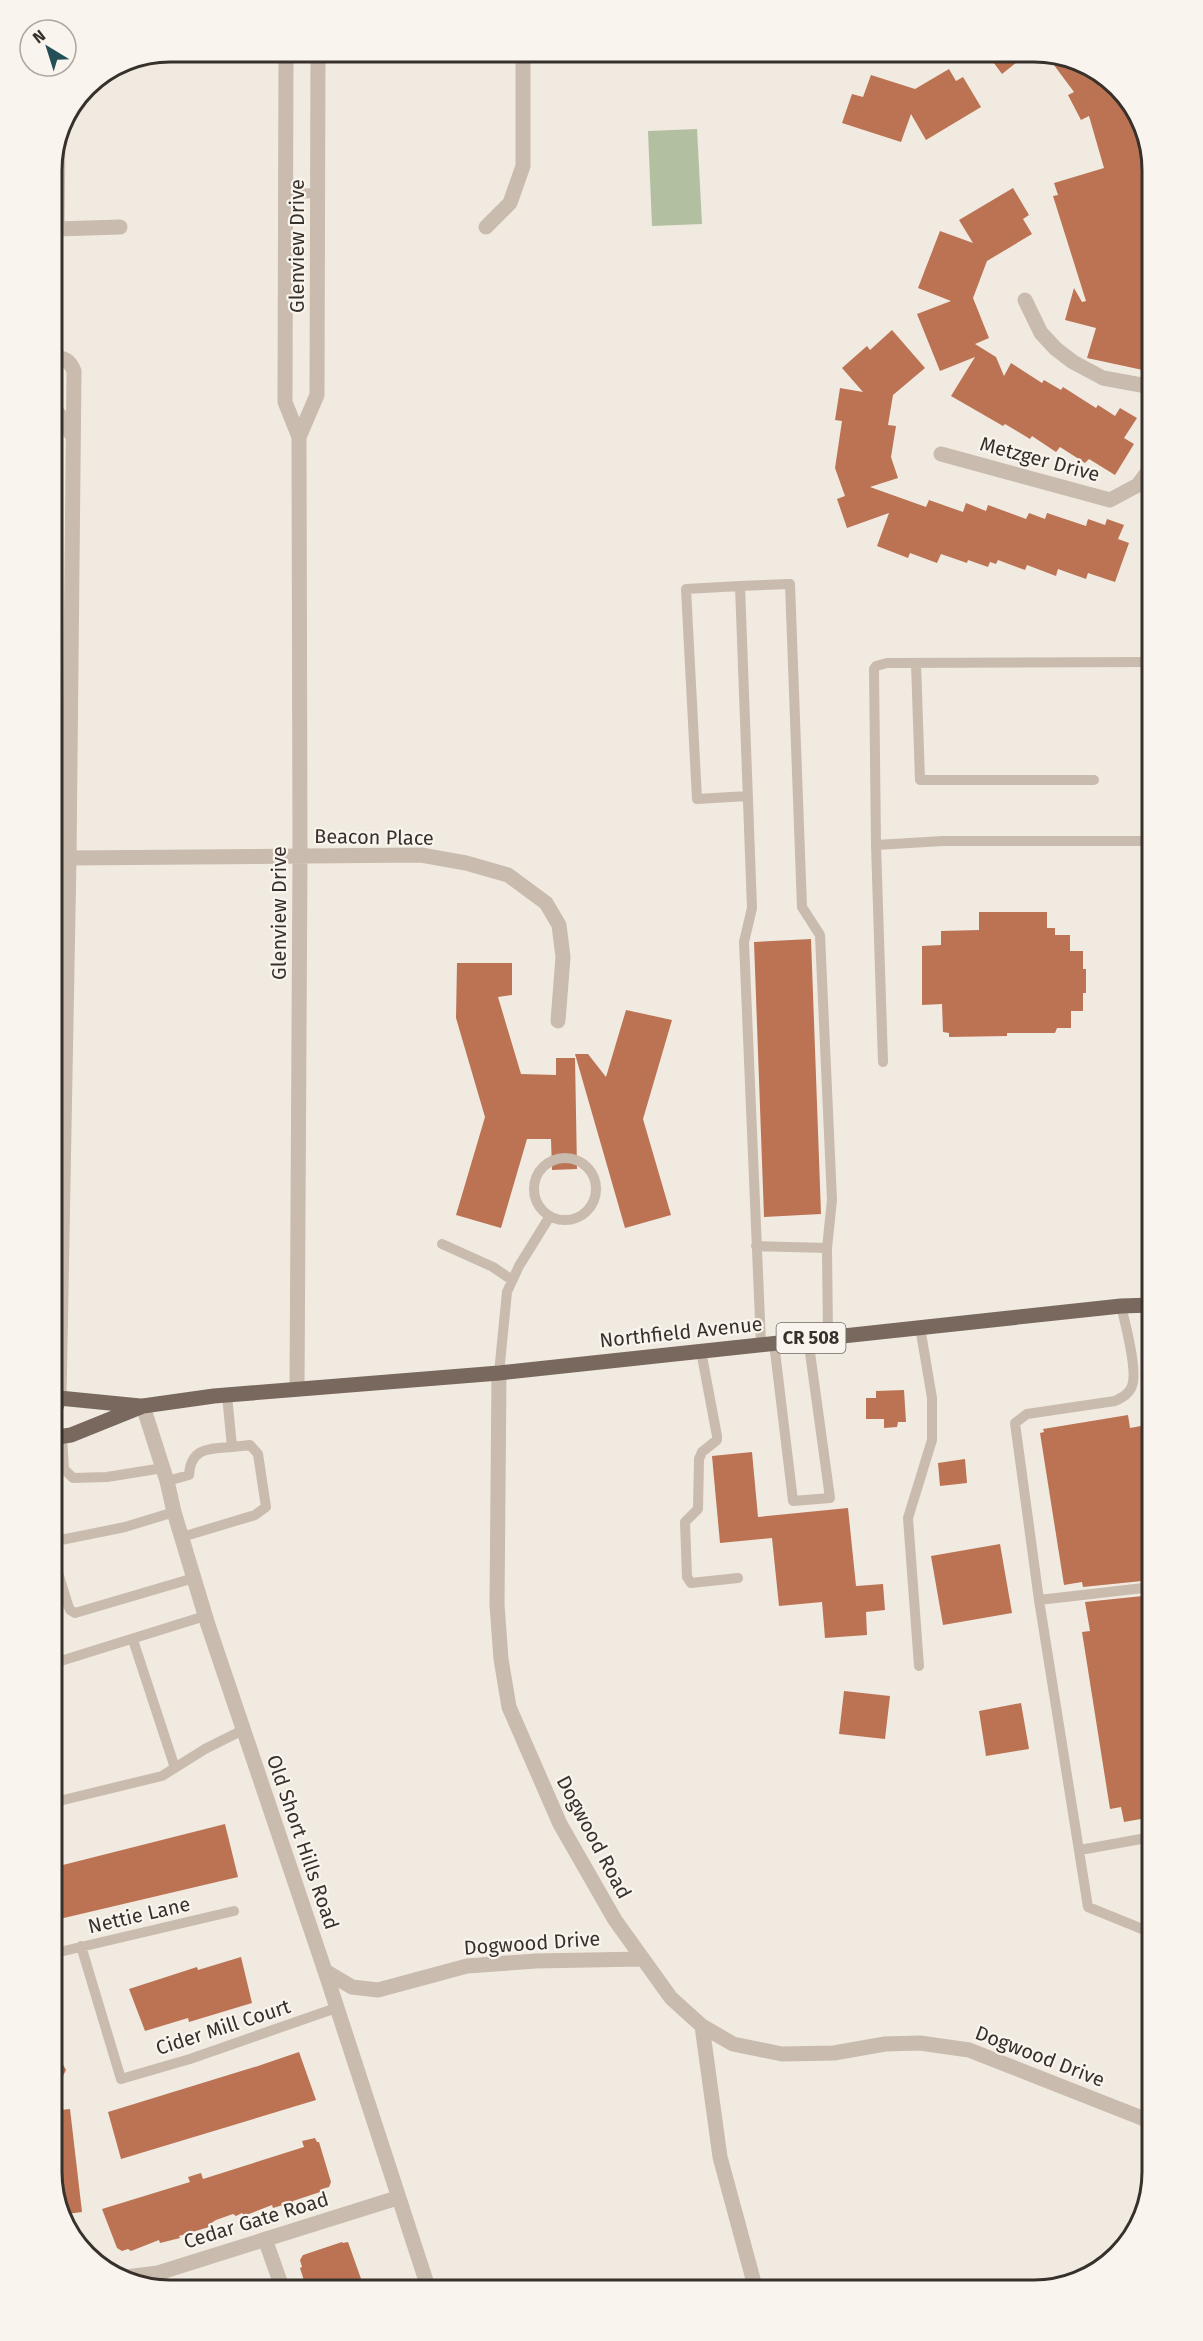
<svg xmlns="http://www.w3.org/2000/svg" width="1203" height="2341" viewBox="0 0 1203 2341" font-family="'Fira Sans',sans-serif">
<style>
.green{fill:#b3bfa1}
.building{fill:#bb7354}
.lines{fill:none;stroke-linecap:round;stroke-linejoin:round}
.service{stroke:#c9bbad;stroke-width:10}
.minor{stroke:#c9bbad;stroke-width:15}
.primary{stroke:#78685d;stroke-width:15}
.labels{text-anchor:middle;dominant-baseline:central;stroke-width:4.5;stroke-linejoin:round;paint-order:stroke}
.shield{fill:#f9f4ed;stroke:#726b65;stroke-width:1.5}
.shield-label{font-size:18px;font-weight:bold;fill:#38302b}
.street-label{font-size:20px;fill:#38302b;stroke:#f9f4ed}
.rim{fill:none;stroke:#38302b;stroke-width:3}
</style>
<rect width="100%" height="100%" fill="#f1eae0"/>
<path class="green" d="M 697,129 L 702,224 L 652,226 L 648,131 Z"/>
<path class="building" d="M 985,51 L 1031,51 L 1002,74 Z
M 1045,53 L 1105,75 L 1143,124 L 1152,170 L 1152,372 L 1087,358 L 1096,328 L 1065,320 L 1074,288 L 1082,302 L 1086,301 L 1053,196 L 1058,195 L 1054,183 L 1104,168 L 1089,116 L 1081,120 L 1068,95 L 1074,92 Z
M 949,69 L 956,81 L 963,77 L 981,107 L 926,140 L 911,114 L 901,142 L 842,123 L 852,94 L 863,97 L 871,75 L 915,89 Z
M 1013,188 L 1029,215 L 1023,219 L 1032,234 L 987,261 L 973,298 L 989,338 L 975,344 L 996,357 L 1004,376 L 1011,363 L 1042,383 L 1044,380 L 1061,390 L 1063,387 L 1096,408 L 1098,405 L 1115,416 L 1120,408 L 1137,418 L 1124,438 L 1134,444 L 1115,475 L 1089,459 L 1085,463 L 1060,447 L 1056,452 L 1032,436 L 1030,439 L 1005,424 L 1003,426 L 951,396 L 975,357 L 940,371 L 917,314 L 951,301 L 918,288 L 940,231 L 973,243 L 959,220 Z
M 892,330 L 925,368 L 893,395 L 888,425 L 896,426 L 891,457 L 898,478 L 870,487 L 926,507 L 929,500 L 963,512 L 966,503 L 986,511 L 988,505 L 1026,519 L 1029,513 L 1045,519 L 1047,513 L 1086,526 L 1088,519 L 1105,525 L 1107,519 L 1124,525 L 1118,539 L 1129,543 L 1115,582 L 1088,573 L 1086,579 L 1058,569 L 1056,576 L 1027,565 L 1025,570 L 998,560 L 996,564 L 990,562 L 988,567 L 968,560 L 967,563 L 941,554 L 937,563 L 910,553 L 908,558 L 877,546 L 889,513 L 847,528 L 837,499 L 845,496 L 835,468 L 842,421 L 835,420 L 840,388 L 863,392 L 842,368 L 867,346 L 870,350 Z
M 979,912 L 1047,912 L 1047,928 L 1055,928 L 1055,935 L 1070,935 L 1070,951 L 1083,951 L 1083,969 L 1086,969 L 1086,993 L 1083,993 L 1083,1011 L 1071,1011 L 1071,1028 L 1057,1028 L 1055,1033 L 1007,1033 L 1007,1036 L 949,1037 L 949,1033 L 943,1032 L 942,1004 L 922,1005 L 922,946 L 941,945 L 941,931 L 979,930 Z
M 811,939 L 821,1214 L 764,1217 L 754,942 Z
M 457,963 L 512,963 L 512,995 L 498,997 L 521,1074 L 556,1075 L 556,1058 L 575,1058 L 577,1169 L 552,1170 L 551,1139 L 527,1139 L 501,1228 L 456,1215 L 485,1117 L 456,1018 Z
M 626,1010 L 672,1020 L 643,1119 L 671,1215 L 625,1228 L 575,1054 L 588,1054 L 606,1077 Z
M 904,1390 L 906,1422 L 898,1422 L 897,1427 L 884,1428 L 884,1419 L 866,1419 L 866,1398 L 876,1398 L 876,1391 Z
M 1128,1415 L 1130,1428 L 1146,1425 L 1152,1463 L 1152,1580 L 1083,1587 L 1082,1582 L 1064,1585 L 1040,1433 L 1044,1432 L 1043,1429 Z
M 752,1452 L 758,1517 L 848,1508 L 856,1586 L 883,1584 L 885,1610 L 866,1612 L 867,1635 L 825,1638 L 822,1602 L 779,1606 L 772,1538 L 720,1543 L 712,1456 Z
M 965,1459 L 967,1483 L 940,1486 L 938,1463 Z
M 1000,1544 L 1012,1613 L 943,1625 L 931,1556 Z
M 1152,1595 L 1152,1817 L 1124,1822 L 1121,1807 L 1110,1809 L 1082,1632 L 1090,1631 L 1085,1602 Z
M 844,1691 L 890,1696 L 885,1739 L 839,1734 Z
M 1021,1703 L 1029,1749 L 986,1756 L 979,1711 Z
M 225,1824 L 238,1877 L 51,1921 L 51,1868 Z
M 241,1957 L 252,2003 L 189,2022 L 188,2018 L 145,2031 L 129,1989 L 197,1967 L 198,1970 Z
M 51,2042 L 66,2070 L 63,2076 L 51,2084 Z
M 299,2052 L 316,2100 L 121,2159 L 108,2112 L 258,2066 Z
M 70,2109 L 82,2212 L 60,2215 L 51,2172 L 51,2111 Z
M 315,2138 L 317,2142 L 319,2142 L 331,2182 L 329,2187 L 322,2189 L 323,2191 L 293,2201 L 293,2202 L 273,2208 L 272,2205 L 244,2216 L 242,2213 L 236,2216 L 233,2214 L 216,2220 L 208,2225 L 209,2227 L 179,2236 L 180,2238 L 160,2243 L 159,2240 L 131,2251 L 128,2249 L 122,2251 L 117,2248 L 102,2209 L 190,2182 L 188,2177 L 201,2173 L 203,2179 L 304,2147 L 302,2141 Z
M 342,2242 L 343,2243 L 348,2242 L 365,2290 L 307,2290 L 300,2268 L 302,2267 L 300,2260 L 303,2255 Z"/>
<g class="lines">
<path class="service" d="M 285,194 L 318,193
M 740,586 L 686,589 L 697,799 L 748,796
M 916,663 L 920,780 L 1094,780
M 876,845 L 943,841 L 1152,841
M 883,1062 L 876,845 L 874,669 L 876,666 L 887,663 L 1152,662
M534 1189a31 31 0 1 1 62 0a31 31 0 1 1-62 0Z
M 442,1244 L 493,1267 L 512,1280
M 756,1246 L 827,1248
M 1121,1306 C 1125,1322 1138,1371 1132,1386 C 1129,1394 1123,1397 1115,1401 L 1027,1414 L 1015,1423 L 1039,1600 L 1088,1907 L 1152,1933
M 774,1343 L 793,1501 L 830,1498 L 808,1338
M 761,1344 L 744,942 L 752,908 L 740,586 L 790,584 L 802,907 L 820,935 L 832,1200 L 827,1248 L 828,1336
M 701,1351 L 717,1436 L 717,1440 L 702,1452 L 699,1459 L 698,1509 L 685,1522 L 687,1577 L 691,1583 L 738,1578
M 499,1373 L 507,1292 L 519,1266 L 550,1216
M 62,1437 L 64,1469 L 73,1478 L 107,1477 L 163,1468
M 167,1481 L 189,1475 C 191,1447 209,1449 232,1447 L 227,1395
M 182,1537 L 255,1515 L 266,1507 L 258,1454 L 250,1445 L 232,1447
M 51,1542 L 125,1527 L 174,1512
M 51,1550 L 68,1605 L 70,1610 L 75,1613 L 194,1578
M 1039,1600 L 1152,1587
M 133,1640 L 175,1768
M 51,1664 L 205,1616
M 919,1666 L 908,1518 L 932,1440 L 932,1398 L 920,1327
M 51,1803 L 162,1776 L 205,1749 L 243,1730
M 1080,1850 L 1152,1837
M 81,1946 L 121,2079 L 190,2059 L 336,2008
M 51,1954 L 234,1911"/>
<path class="minor" d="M 286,51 L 285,402 L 299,437 L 300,857 L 297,1389
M 486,227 L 510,203 L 523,166 L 523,51
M 51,229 L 57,229 L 58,132
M 57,229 L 120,227
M 1025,300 L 1041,333 L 1056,349 L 1073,362 L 1103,378 L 1152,387
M 51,357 C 63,357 70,360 74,371 L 69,858 L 59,1398
M 51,405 L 61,417 L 72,435
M 299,437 L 317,395 L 318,51
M 941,454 L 1110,500 L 1138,485 L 1152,466
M 69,858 L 421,855 L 466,863 L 508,875 L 546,903 L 559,925 L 563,957 L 558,1021
M 499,1373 L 497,1605 L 501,1659 L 509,1707 L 560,1824 L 615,1920 L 671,1998 L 702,2026 L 720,2157 L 756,2290
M 143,1406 L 167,1481 L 174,1512 L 208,1625 L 325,1971 L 429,2290
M 325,1971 L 352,1987 L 378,1990 L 467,1966 L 536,1961 L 642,1959
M 702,2026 L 733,2044 L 782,2054 L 834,2053 L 885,2044 L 920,2043 L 969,2050 L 1152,2122
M 265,2239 L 283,2290
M 126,2277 L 158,2273 L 397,2198"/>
<path class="primary" d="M 51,1399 L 59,1398 L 140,1406
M 51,1422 L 59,1398
M 51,1438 L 71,1435 L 143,1406 L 214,1396 L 499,1373 L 1121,1306 L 1152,1305"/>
</g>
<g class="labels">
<rect class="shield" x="776.5" y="1323" width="69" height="30" rx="4.5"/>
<g class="shield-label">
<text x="811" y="1338">CR 508</text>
</g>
<g class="street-label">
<text transform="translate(297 246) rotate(-90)">Glenview Drive</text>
<text transform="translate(1040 459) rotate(15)">Metzger Drive</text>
<text transform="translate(374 837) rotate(1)">Beacon Place</text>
<text transform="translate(279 913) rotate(-90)">Glenview Drive</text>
<text transform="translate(681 1332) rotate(-6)">Northfield Avenue</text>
<text transform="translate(594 1837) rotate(62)">Dogwood Road</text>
<text transform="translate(303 1842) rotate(71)">Old Short Hills Road</text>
<text transform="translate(139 1915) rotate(-13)">Nettie Lane</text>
<text transform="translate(532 1943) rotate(-4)">Dogwood Drive</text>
<text transform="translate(223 2027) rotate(-18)">Cider Mill Court</text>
<text transform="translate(1040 2056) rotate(21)">Dogwood Drive</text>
<text transform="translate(256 2220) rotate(-17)">Cedar Gate Road</text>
</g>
</g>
<path d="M0 0H1203V2341H0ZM170 62H1034A108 108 0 0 1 1142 170V2172A108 108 0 0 1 1034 2280H170A108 108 0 0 1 62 2172V170A108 108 0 0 1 170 62Z" fill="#f9f4ed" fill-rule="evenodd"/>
<path class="rim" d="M170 62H1034A108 108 0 0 1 1142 170V2172A108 108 0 0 1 1034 2280H170A108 108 0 0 1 62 2172V170A108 108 0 0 1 170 62Z"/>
<g transform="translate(48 48) rotate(322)"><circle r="28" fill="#f9f4ed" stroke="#aca69f" stroke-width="1.5"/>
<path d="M0-4.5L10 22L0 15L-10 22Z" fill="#244f56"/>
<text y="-9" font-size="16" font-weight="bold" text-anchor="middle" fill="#38302b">N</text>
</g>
</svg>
